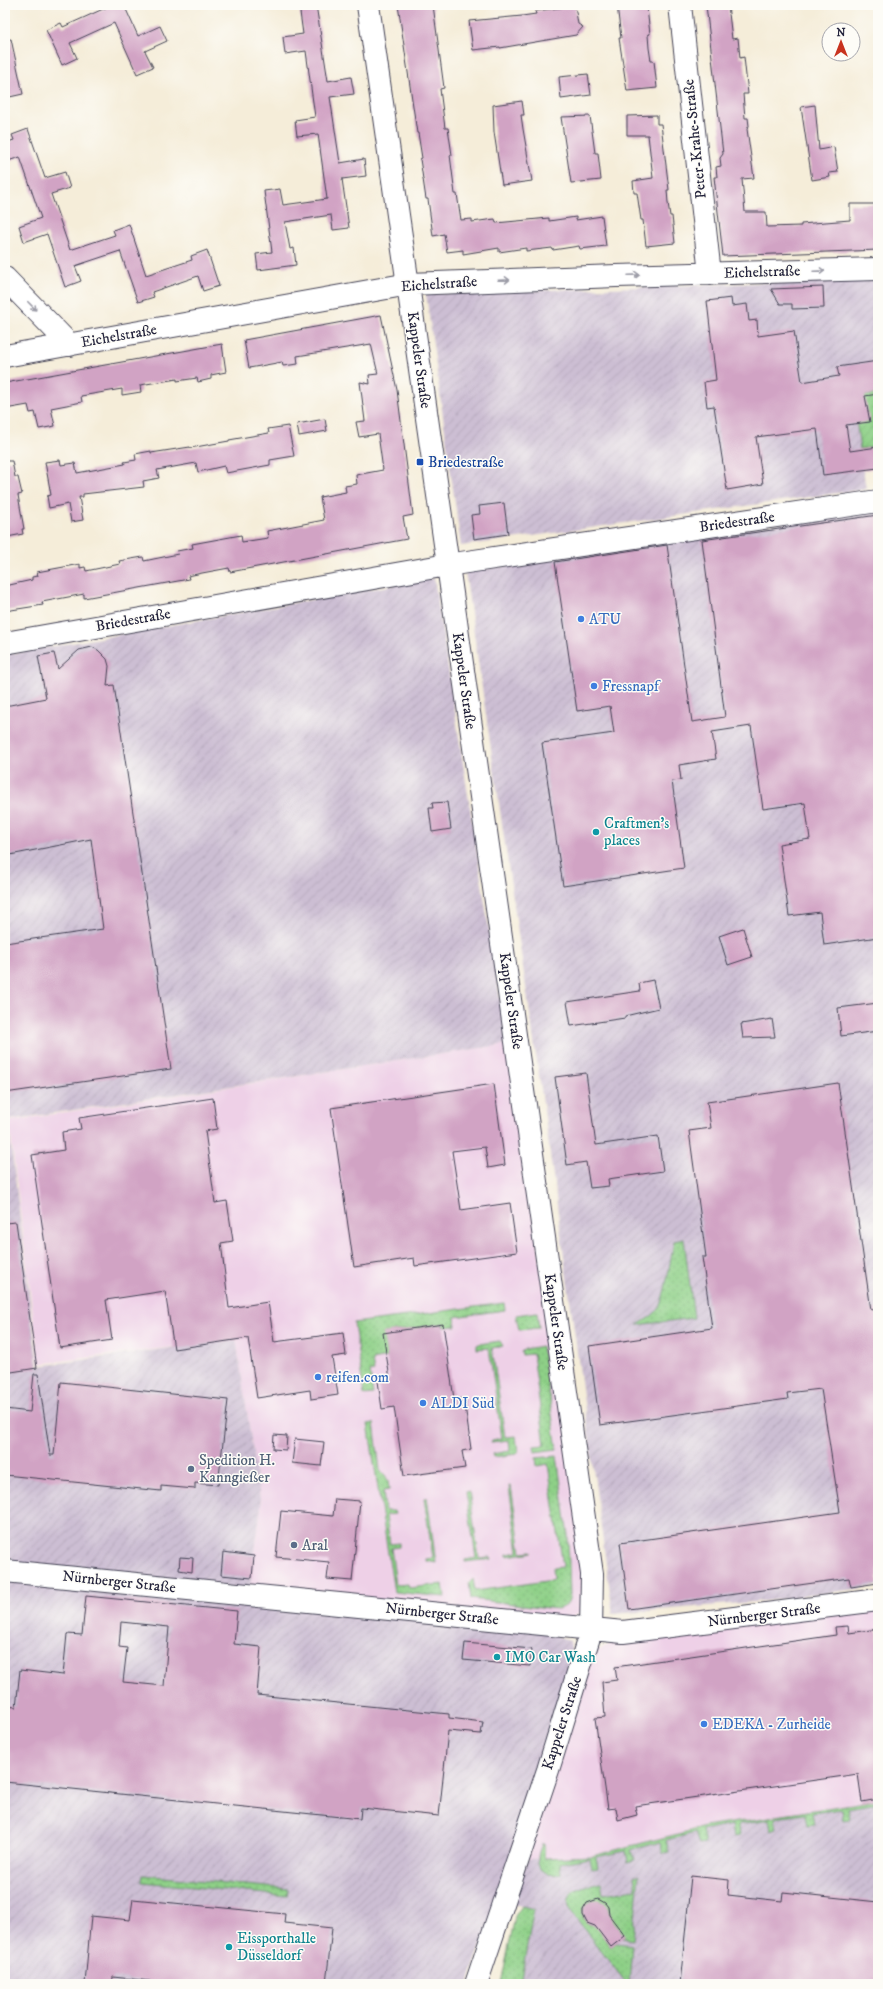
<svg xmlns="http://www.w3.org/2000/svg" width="883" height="1989" viewBox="0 0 883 1989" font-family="'IM FELL DW Pica',serif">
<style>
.built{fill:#eed0e7}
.industrial{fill:url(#industrial-furrows)}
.grass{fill:url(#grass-dots);stroke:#587961}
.garden{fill:url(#garden-furrows);stroke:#587961}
.building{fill:#d1a3c4;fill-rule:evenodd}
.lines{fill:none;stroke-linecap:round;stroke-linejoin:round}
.minor-casing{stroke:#424053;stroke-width:24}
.minor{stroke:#fff;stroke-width:22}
.oneway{stroke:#9c9ca7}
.transit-dot{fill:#1a4fb4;stroke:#fdfcf7;stroke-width:1.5}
.shop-dot{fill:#3f7fe0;stroke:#fdfcf7;stroke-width:1.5}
.culture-dot{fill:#0f9aa8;stroke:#fdfcf7;stroke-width:1.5}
.service-dot{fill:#5c6f8a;stroke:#fdfcf7;stroke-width:1.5}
.labels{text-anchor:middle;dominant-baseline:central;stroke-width:3;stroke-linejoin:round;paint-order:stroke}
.street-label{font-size:15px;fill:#22223b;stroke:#fdfcf7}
.transit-label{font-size:15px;fill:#164399;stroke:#fdfcf7;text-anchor:start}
.shop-label{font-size:15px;fill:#366cbe;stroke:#fdfcf7;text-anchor:start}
.culture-label{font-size:15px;fill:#0d838f;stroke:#fdfcf7;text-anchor:start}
.service-label{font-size:15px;fill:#4e5e75;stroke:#fdfcf7;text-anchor:start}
</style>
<defs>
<pattern id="industrial-furrows" width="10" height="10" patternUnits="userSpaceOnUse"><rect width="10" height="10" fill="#ccbed3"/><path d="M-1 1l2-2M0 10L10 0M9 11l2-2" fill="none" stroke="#afa3b6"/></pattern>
<pattern id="grass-dots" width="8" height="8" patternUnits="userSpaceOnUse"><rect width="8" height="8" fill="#8ed087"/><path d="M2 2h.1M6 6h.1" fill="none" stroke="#7ab275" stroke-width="1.8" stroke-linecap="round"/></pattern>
<pattern id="garden-furrows" width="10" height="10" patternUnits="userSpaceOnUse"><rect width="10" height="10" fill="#8ed087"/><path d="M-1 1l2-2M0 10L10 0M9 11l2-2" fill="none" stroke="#7ab275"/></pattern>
</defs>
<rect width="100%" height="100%" fill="#fdfcf7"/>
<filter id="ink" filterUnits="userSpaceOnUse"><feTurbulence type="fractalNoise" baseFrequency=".025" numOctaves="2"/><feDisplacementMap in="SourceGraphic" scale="8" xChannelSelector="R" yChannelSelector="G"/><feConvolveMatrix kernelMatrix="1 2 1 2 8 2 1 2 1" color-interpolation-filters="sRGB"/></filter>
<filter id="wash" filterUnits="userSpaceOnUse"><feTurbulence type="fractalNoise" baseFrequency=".012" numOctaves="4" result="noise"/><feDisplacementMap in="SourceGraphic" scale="16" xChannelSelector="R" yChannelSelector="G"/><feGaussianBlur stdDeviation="0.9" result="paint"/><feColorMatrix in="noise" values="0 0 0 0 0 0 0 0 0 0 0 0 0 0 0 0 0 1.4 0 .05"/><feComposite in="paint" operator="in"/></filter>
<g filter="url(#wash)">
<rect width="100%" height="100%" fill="#f5edd9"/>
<path class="built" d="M 507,1044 L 584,1543 L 582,1611 L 564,1621 L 250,1589 L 261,1505 L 236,1339 L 39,1364 L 9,1121 Z
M 878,1606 L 878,1800 L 705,1827 L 592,1856 L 528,1859 L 587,1655 L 619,1640 Z"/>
<path class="industrial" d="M 878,279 L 878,394 L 852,398 L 866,489 L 461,546 L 426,294 Z
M 878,509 L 878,1586 L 765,1601 L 613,1614 L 542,1096 L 465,572 Z
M 434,578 L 507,1044 L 8,1120 L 38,1366 L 236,1339 L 261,1505 L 250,1589 L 5,1566 L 5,655 Z
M 5,1575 L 543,1630 L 570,1641 L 574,1668 L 468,1984 L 5,1984 Z
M 878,1800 L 878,1984 L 520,1984 L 534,1909 L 513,1904 L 528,1859 L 592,1856 L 705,1827 Z"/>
<path class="grass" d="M 684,1239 L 694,1318 L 637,1325 C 644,1321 651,1317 657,1311 C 665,1300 671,1256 674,1241 Z
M 504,1303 L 505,1310 L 455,1317 L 456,1326 L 444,1327 L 443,1324 L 384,1333 L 387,1357 L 372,1360 L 374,1371 L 370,1372 L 373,1394 L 364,1395 L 354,1323 Z
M 537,1312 L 539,1328 L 519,1330 L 516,1315 Z
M 500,1341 L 503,1346 L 492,1348 L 505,1437 L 516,1436 L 518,1452 L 517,1454 L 494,1457 L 493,1454 L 510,1451 L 509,1440 L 491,1442 L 492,1440 L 502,1438 L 489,1348 L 477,1349 L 477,1345 L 479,1344 Z
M 542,1346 L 557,1449 L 535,1452 L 534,1446 L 545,1445 L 533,1354 L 522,1355 L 521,1352 L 525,1349 Z
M 374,1423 L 380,1470 L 388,1480 L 389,1490 L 383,1491 L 385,1511 L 394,1511 L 395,1514 L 386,1515 L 390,1544 L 399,1543 L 399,1547 L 391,1548 L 396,1585 L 408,1584 L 409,1588 L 443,1584 L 445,1597 L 394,1592 L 368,1424 Z
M 557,1456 L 568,1535 L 570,1594 C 569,1603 566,1607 557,1609 L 471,1599 L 469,1582 L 471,1580 L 473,1579 L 475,1591 L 553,1580 L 552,1568 L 563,1567 L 548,1464 L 537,1466 L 536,1458 Z
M 509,1486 L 511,1486 L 521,1552 L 532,1551 L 533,1552 L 507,1556 L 507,1554 L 518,1552 Z
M 469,1491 L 479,1558 L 490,1557 L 491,1559 L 465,1562 L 465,1560 L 476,1558 L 466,1492 Z
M 427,1497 L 436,1563 L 426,1561 L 426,1559 L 433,1558 L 424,1498 Z
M 878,1800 L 878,1803 L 848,1808 L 850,1819 L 843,1820 L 842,1809 L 812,1813 L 814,1824 L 807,1825 L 805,1814 L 775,1818 L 777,1829 L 771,1831 L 769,1819 L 739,1824 L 740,1836 L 734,1837 L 732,1825 L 702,1831 L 705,1843 L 699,1844 L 695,1833 L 666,1840 L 669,1852 L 663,1853 L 660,1842 L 631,1850 L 634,1860 L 628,1862 L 626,1851 L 596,1857 L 598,1868 L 592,1869 L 590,1858 L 560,1863 L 561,1874 C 538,1878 533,1863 542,1844 L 544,1844 L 544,1858 L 592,1856 L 705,1827 Z
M 143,1875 L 288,1889 L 287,1896 L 142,1882 Z
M 639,1875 L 633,1940 L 622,1938 L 625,1936 L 609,1916 L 608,1907 L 602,1901 L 590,1901 C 582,1907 581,1915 587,1923 L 596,1926 L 611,1947 L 616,1943 L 632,1945 L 629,1984 L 627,1984 L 572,1914 C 559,1890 584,1886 601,1882 L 603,1894 L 636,1889 L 634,1877 Z
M 522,1906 L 534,1909 L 520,1984 L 501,1984 L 515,1916 Z"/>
<path class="garden" d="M 878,394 L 878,446 L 860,449 L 853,398 Z"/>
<g id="blocks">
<path class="building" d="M 112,5 L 124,5 L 138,36 L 160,26 L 167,41 L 145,51 L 153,67 L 137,74 L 114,23 L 70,43 L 77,58 L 62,65 L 46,30 L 61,23 L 63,27 Z
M 299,5 L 316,5 L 328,81 L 351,77 L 354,94 L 330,97 L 340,163 L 364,159 L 366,176 L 342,179 L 349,228 L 333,230 L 331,215 L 285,222 L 290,249 L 294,248 L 296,265 L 258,270 L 256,254 L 272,252 L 264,191 L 280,189 L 283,205 L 327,199 L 318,134 L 297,136 L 295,120 L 315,117 L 306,51 L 285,54 L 283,37 L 303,34 Z
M 398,5 L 433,5 L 444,88 L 440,89 L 445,128 L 448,128 L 452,155 L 450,155 L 455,194 L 457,194 L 461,220 L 472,219 L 472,222 L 495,219 L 496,223 L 549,218 L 549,221 L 576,217 L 576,220 L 602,216 L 606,246 L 580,249 L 579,246 L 553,250 L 552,248 L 526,251 L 526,248 L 499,252 L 499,248 L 463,254 L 463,250 L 447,252 L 444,234 L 433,236 L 428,199 L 426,199 L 420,159 L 422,158 L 418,133 L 417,133 Z
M 617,5 L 645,5 L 645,8 L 647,8 L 650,34 L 648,35 L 649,48 L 651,61 L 654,61 L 657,88 L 627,91 L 619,38 L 621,38 Z
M 706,5 L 728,5 L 732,39 L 738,38 L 740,58 L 744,57 L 748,94 L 743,94 L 745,118 L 748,118 L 749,126 L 747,129 L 754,178 L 742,179 L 745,212 L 766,212 L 767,227 L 801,226 L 801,224 L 850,220 L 850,204 L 877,204 L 878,250 L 723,256 L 714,177 L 717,177 L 716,167 L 721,166 L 720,158 L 723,154 Z
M 575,6 L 578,24 L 583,27 L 576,35 L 500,48 L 500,47 L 473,50 L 469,21 L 522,16 L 536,14 L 535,11 Z
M 11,39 L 23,94 L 5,98 L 5,40 Z
M 588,74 L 591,95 L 561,99 L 559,77 Z
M 522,101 L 524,115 L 521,115 L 523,129 L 532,181 L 502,185 L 494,132 L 493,105 Z
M 815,105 L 819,150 L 834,147 L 838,172 L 829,173 L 830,177 L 812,180 L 801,107 Z
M 657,115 L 657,124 L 661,124 L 669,190 L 667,190 L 668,203 L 670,216 L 672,216 L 675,243 L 646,246 L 643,220 L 641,220 L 637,193 L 634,193 L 633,181 L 653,178 L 648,135 L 627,135 L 627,116 Z
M 590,116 L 595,153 L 598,153 L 601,180 L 571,183 L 561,117 Z
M 28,129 L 45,178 L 65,172 L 70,188 L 51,194 L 70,250 L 115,235 L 113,230 L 129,224 L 146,275 L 192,260 L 191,256 L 207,250 L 219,286 L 203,291 L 198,276 L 152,292 L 154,297 L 138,302 L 120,251 L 75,266 L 81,281 L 65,287 L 47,234 L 24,242 L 19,226 L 41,218 L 20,157 L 5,162 L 5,143 L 14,140 L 12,135 Z
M 823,287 L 824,308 L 792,309 L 792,304 L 780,304 L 771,289 Z
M 731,298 L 732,306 L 747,304 L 749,321 L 757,320 L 758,336 L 794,331 L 802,382 L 839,376 L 837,367 L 878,361 L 878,394 L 865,396 L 870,422 L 846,425 L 850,451 L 878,447 L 878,468 L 823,475 L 817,429 L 756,437 L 763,484 L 727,490 L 714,406 L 707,407 L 704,382 L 716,380 L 707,301 Z
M 381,315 L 397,390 L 413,515 L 403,517 L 407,539 L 230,572 L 229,568 L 202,573 L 188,576 L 189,579 L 84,598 L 84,594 L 42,602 L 43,605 L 5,611 L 5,586 L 32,580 L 32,577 L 38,576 L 37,572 L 80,564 L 80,568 L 85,567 L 86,571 L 120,564 L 119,561 L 143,557 L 144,561 L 178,554 L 177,551 L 193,548 L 192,544 L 241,535 L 242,542 L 268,538 L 267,531 L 324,520 L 320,497 L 346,492 L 345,486 L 357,484 L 356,475 L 383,470 L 378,434 L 359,437 L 356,422 L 365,421 L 360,382 L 370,384 L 369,375 L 378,374 L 371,344 L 297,356 L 298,364 L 283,366 L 282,362 L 249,368 L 244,340 Z
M 222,344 L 226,372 L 211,375 L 211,379 L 198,382 L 197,378 L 177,381 L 177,379 L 140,385 L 141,392 L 122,395 L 122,389 L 81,396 L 82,402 L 51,408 L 55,426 L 39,429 L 35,412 L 30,413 L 28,405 L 5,409 L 5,383 Z
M 325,419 L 327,431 L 299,436 L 297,424 Z
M 288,426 L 294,456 L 270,460 L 270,465 L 226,473 L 224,466 L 198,472 L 196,463 L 157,470 L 159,478 L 143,481 L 144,487 L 83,494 L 83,497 L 79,497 L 83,520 L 71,522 L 68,504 L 49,508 L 47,496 L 51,495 L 45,462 L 60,460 L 61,465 L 75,463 L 77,473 L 125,464 L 124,462 L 136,460 L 135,454 L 151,451 L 151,453 L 190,447 L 190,448 L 229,441 L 229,440 L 269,433 L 268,429 Z
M 5,461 L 12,461 L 15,477 L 18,477 L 22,494 L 18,495 L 24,529 L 22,529 L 23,534 L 7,537 L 5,527 Z
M 504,503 L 508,534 L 474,539 L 471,515 L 480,514 L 479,506 Z
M 878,515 L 878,937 L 824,945 L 820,912 L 789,916 L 779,844 L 810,839 L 805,803 L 763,809 L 751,726 L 712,732 L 716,759 L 679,765 L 681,780 L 672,781 L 684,868 L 563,886 L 542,743 L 614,733 L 610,706 L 577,711 L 555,562 L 667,545 L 692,722 L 725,717 L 702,540 Z
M 92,647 L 98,650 L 107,659 L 109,666 L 107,686 L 114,685 L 171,1069 L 5,1093 L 5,943 L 103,929 L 91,839 L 5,856 L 5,706 L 46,698 L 38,656 L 54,653 L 58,669 L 79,650 Z
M 447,802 L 451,829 L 432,832 L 429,808 L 433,808 L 432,803 Z
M 743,928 L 752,957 L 728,965 L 719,936 Z
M 653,980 L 659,1008 L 625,1016 L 625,1018 L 571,1026 L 567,1002 L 640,991 L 639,983 Z
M 878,1003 L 878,1031 L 841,1036 L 838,1008 Z
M 772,1019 L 775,1037 L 743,1038 L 741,1024 Z
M 586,1073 L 596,1145 L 658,1136 L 663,1171 L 608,1179 L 609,1186 L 590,1188 L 586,1162 L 567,1165 L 555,1077 Z
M 838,1083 L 871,1310 L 878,1309 L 878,1583 L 851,1587 L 849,1578 L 629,1609 L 620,1543 L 840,1512 L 821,1389 L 787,1393 L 788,1399 L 600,1425 L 589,1346 L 712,1328 L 702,1257 L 706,1257 L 689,1131 L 711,1128 L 707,1102 Z
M 494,1084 L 505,1165 L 488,1168 L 485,1147 L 452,1151 L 461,1210 L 510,1203 L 517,1252 L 415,1266 L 414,1258 L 354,1267 L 331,1108 Z
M 213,1098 L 217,1129 L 205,1131 L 215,1203 L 227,1201 L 233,1241 L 221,1243 L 229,1308 L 268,1302 L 274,1342 L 343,1333 L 346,1355 L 332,1357 L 338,1395 L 311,1399 L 310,1390 L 257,1398 L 248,1338 L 174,1349 L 165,1291 L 106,1300 L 112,1340 L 60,1348 L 32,1155 L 64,1150 L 62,1132 L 81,1129 L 79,1118 Z
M 16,1222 L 37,1368 L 5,1373 L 5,1223 Z
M 443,1324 L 454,1399 L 464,1398 L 471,1449 L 462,1451 L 465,1468 L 404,1476 L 394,1407 L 382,1409 L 378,1381 L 390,1379 L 383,1333 Z
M 34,1374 L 38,1374 L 50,1455 L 54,1455 L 61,1382 L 228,1400 L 218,1485 L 195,1483 L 195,1489 L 161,1486 L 161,1491 L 5,1475 L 5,1409 L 30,1412 Z
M 274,1435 L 287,1436 L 286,1450 L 273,1449 Z
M 295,1439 L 324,1442 L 321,1466 L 292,1463 Z
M 335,1499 L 360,1501 L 352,1581 L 327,1579 L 329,1562 L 276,1557 L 281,1511 L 333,1516 Z
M 223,1552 L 254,1556 L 252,1578 L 221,1575 Z
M 180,1557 L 193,1558 L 192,1572 L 179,1570 Z
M 86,1596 L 237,1611 L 234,1644 L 261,1647 L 257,1695 L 449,1714 L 449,1718 L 483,1722 L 481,1734 L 448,1731 L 439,1816 L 361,1808 L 360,1819 L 5,1782 L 5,1706 L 16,1707 L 20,1670 L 63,1675 L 67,1634 L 82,1635 ZM 121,1622 L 169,1627 L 164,1686 L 123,1682 L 127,1648 L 119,1647 Z
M 848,1626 L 849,1633 L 878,1629 L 878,1799 L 862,1802 L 858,1774 L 635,1806 L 637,1815 L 618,1820 L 616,1808 L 608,1809 L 595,1718 L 605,1717 L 602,1682 L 617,1680 L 615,1667 L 836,1635 L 835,1627 Z
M 465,1643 L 532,1649 L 530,1666 L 463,1660 Z
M 691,1876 L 729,1880 L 728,1895 L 782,1901 L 783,1892 L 878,1902 L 878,1984 L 680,1984 Z
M 133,1899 L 285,1914 L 284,1923 L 332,1928 L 326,1984 L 149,1984 L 150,1981 L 113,1977 L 112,1984 L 85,1984 L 91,1916 L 130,1920 Z
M 598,1899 L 605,1903 L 608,1907 L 609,1915 L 625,1936 L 611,1947 L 595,1926 L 587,1923 L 583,1915 L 583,1910 L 587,1903 Z"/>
</g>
</g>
<g filter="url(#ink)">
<use href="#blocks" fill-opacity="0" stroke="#424053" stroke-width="1"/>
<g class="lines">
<g class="minor-casing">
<path id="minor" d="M 368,5 L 592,1574 L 591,1631 L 583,1656 L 548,1770 L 476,1984
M 680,5 L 710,274
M 5,278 L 70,345
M 5,356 L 409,284 L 616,276 L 878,269
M 5,643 L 447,565 L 878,501
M 5,1571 L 623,1632 L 878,1600"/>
</g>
<use href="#minor" class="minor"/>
</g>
<defs><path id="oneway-shaft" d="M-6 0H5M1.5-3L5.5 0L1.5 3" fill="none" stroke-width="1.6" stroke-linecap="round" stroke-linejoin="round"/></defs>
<g class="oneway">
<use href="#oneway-shaft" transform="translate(819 271) rotate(-2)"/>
<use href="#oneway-shaft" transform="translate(634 275) rotate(-2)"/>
<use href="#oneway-shaft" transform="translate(504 280) rotate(-2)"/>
<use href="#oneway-shaft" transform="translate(32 306) rotate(46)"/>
</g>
</g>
<rect class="transit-dot" x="416" y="458" width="8" height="8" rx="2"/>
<g class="shop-dot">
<circle cx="581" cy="619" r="4"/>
<circle cx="594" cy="686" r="4"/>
<circle cx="318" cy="1377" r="4"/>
<circle cx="423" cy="1403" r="4"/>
<circle cx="704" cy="1724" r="4"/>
</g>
<g class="culture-dot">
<circle cx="596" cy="832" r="4"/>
<circle cx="497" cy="1657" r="4"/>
<circle cx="229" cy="1947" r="4"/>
</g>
<g class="service-dot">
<circle cx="191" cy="1469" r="4"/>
<circle cx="294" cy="1545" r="4"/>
</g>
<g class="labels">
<g class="street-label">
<text transform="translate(695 139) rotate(-96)">Peter-Krahe-Straße</text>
<text transform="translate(762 272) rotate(-2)">Eichelstraße</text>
<text transform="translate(439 284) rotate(-4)">Eichelstraße</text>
<text transform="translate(119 336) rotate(-10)">Eichelstraße</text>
<text transform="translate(419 360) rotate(82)">Kappeler Straße</text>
<text transform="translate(737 522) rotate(-8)">Briedestraße</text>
<text transform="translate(133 620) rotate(-10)">Briedestraße</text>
<text transform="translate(464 681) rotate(82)">Kappeler Straße</text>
<text transform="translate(511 1001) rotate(82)">Kappeler Straße</text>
<text transform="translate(556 1322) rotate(82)">Kappeler Straße</text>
<text transform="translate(119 1582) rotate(6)">Nürnberger Straße</text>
<text transform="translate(442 1614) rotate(6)">Nürnberger Straße</text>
<text transform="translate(764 1615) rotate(-7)">Nürnberger Straße</text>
<text transform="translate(562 1723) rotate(-72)">Kappeler Straße</text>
</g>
<g class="transit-label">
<text x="428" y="462">Briedestraße</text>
</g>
<g class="shop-label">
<text x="589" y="619">ATU</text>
<text x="602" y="686">Fressnapf</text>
<text x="326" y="1377">reifen.com</text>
<text x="431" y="1403">ALDI Süd</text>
<text x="712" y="1724">EDEKA - Zurheide</text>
</g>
<g class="culture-label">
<text x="604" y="823">Craftmen's<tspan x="604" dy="17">places</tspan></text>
<text x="505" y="1657">IMO Car Wash</text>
<text x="237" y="1938">Eissporthalle<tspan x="237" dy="17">Düsseldorf</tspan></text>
</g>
<g class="service-label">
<text x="199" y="1460">Spedition H.<tspan x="199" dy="17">Kanngießer</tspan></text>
<text x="302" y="1545">Aral</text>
</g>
</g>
<rect width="883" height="1989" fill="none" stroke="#fdfcf7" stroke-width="20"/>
<g transform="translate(841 42)"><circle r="19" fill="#fdfcf7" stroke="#a5a5ac"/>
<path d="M0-3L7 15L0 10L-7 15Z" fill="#c8321e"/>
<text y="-6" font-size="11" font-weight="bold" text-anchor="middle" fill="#22223b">N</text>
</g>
</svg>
